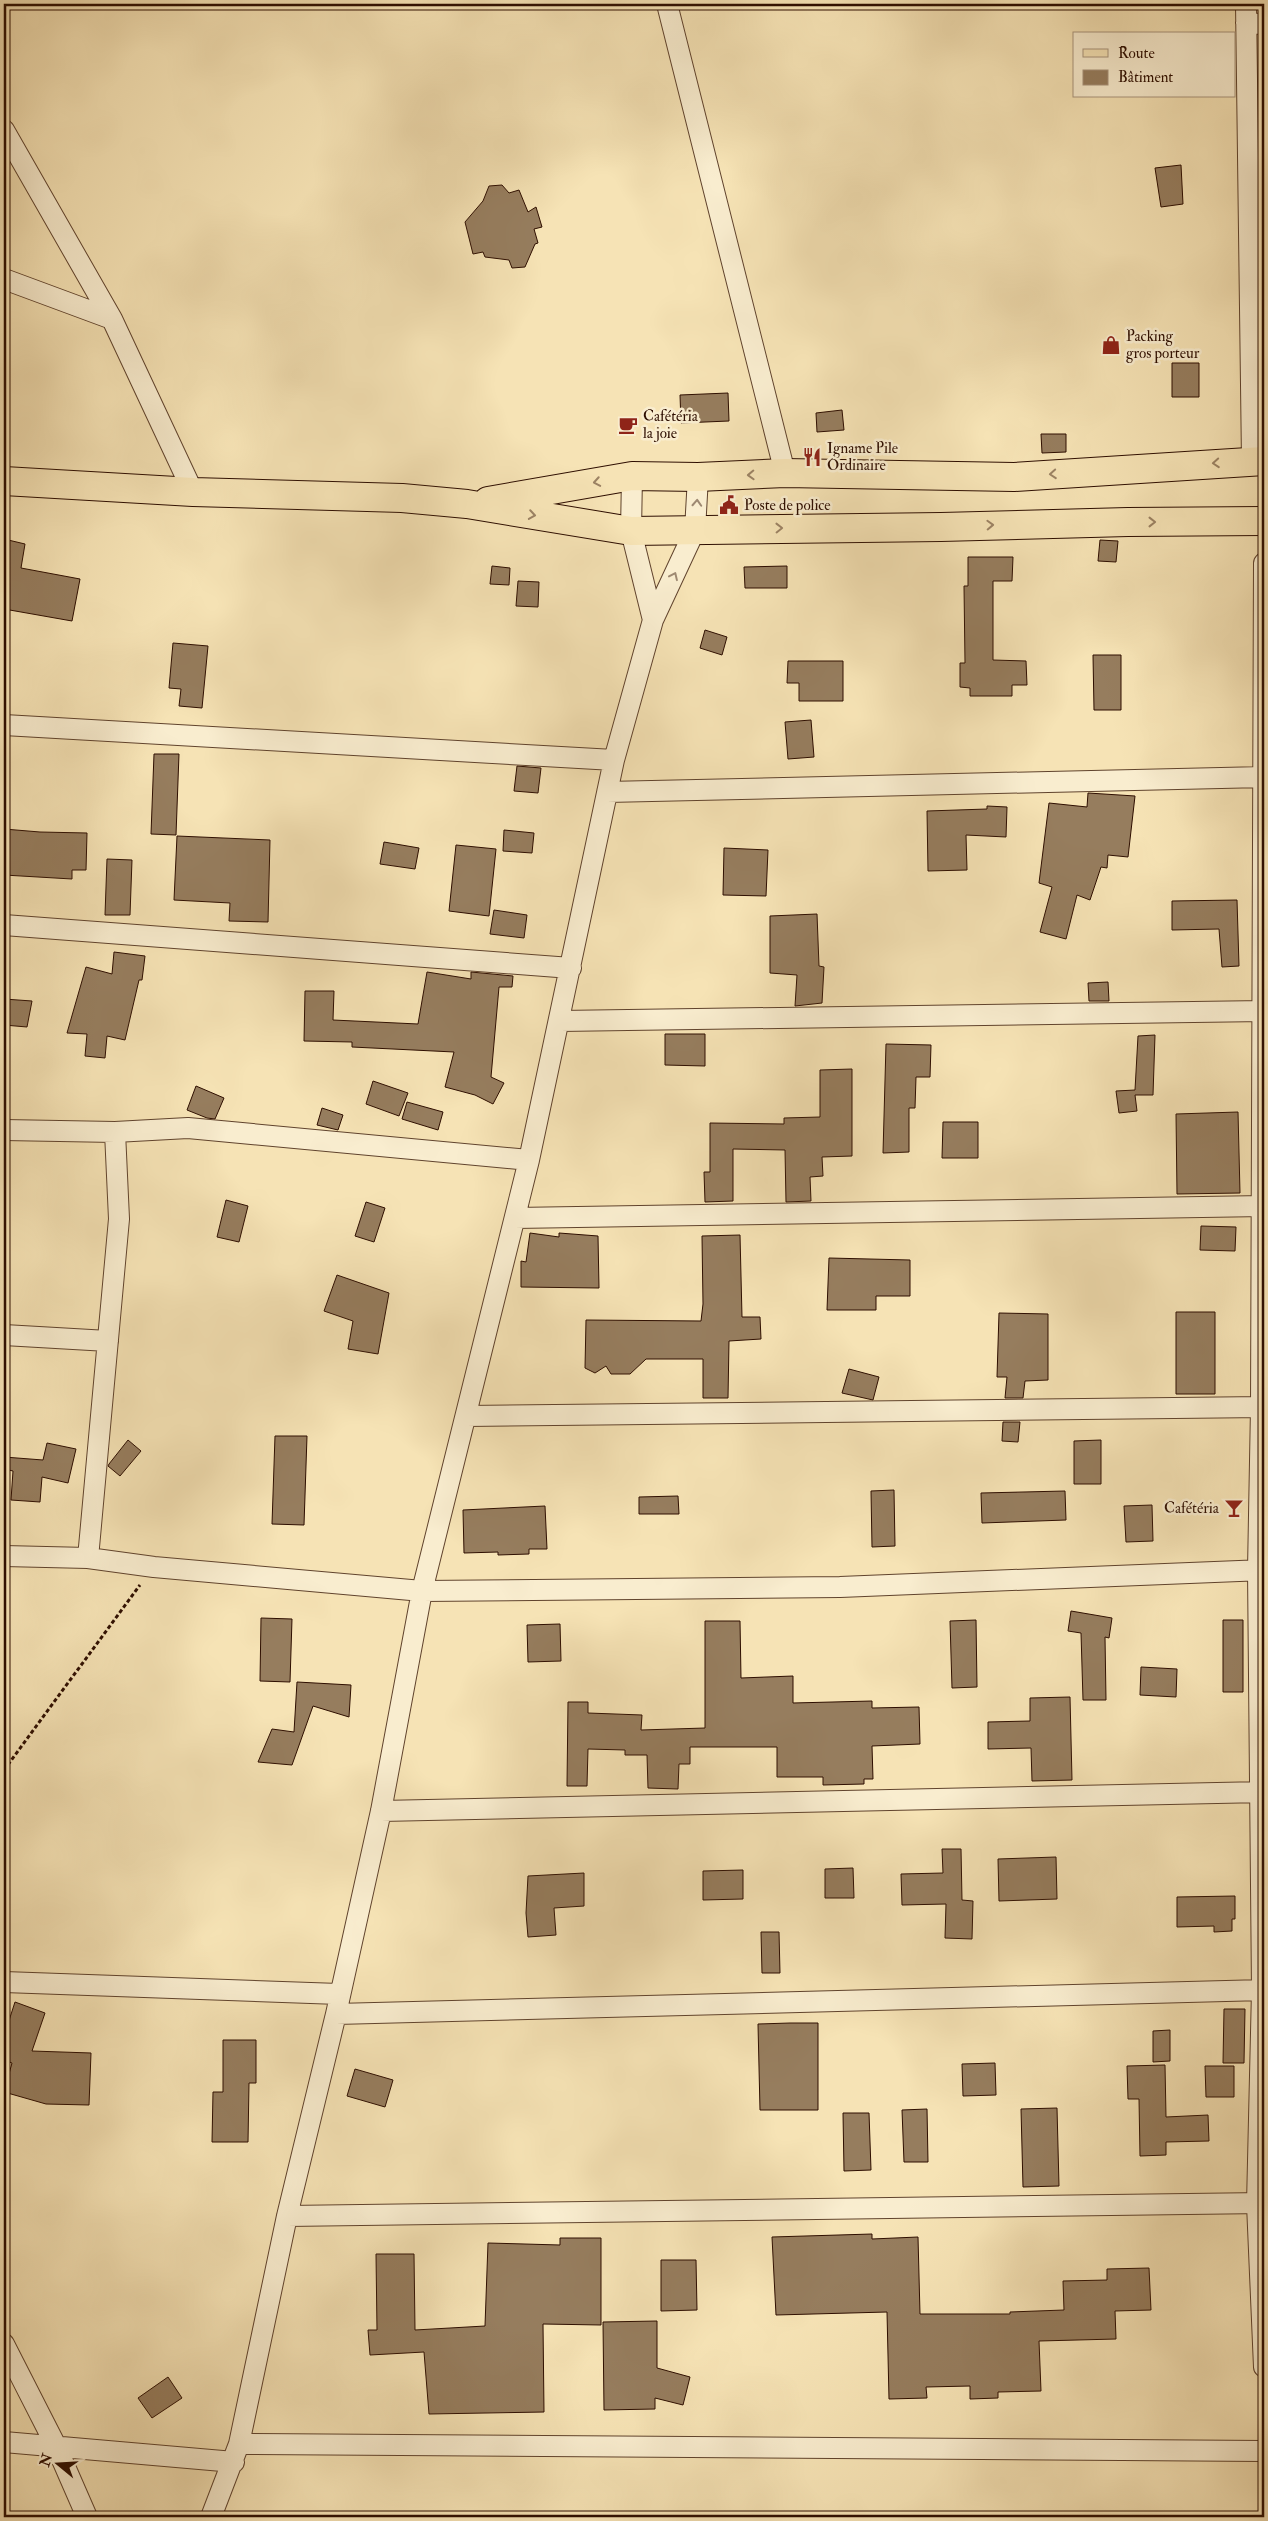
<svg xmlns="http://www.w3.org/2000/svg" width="1268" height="2521" viewBox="0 0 1268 2521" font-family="'IM FELL Double Pica',serif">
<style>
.building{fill:#967d5e;stroke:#2e0e00}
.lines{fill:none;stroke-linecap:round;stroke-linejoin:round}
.street-casing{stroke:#60432d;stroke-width:22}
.primary-casing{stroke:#2e0e00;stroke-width:30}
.path{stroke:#2e0e00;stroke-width:3;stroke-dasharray:4 2.5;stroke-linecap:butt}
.street{stroke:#f9edcf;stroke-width:20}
.primary{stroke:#f6e3b5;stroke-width:28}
.oneway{stroke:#9c8364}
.oneway2{stroke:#9e8972}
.labels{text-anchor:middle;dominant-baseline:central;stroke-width:5;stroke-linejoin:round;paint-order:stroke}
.poi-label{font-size:15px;fill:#2e0e00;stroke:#f9edcf;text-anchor:start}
</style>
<rect width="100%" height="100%" fill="#f6e3b5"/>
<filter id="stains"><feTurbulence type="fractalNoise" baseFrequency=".004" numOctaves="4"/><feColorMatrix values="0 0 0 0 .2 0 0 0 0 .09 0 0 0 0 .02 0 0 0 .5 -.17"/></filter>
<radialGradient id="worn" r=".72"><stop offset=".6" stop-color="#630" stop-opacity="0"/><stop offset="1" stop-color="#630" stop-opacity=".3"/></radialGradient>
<path class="building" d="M 1181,165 L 1183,204 L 1161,207 L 1155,168 Z
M 502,185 L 509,193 L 519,190 L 528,212 L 536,207 L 542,227 L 534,229 L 538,243 L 535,244 L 525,267 L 512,268 L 509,260 L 485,257 L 483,252 L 473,254 L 465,222 L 483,201 L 489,186 Z
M 1172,363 L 1199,363 L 1199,397 L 1172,397 Z
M 728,393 L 729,421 L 681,423 L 680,395 Z
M 842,410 L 844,430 L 817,432 L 816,413 Z
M 1041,434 L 1066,434 L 1066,452 L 1042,453 Z
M 4,539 L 25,544 L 21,568 L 80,579 L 72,621 L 4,609 Z
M 1100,540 L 1118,541 L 1116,562 L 1098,561 Z
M 968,557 L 1013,557 L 1012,581 L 993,581 L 993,660 L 1026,661 L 1027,685 L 1012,685 L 1012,696 L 970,696 L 970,688 L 960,687 L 960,663 L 965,663 L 964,586 L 968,586 Z
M 492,566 L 510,568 L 509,585 L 490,584 Z
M 787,566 L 787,588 L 745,588 L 744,567 Z
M 518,581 L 539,582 L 538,607 L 516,606 Z
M 705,630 L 727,637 L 722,655 L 700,648 Z
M 173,643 L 208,646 L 202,708 L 179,706 L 181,689 L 169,688 Z
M 1093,655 L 1121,655 L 1121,710 L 1094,710 Z
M 788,661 L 843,661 L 843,701 L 799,701 L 799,683 L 787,683 Z
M 811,720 L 814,757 L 788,759 L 785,722 Z
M 154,754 L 179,754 L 176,835 L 151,834 Z
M 517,766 L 541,768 L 538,793 L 514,791 Z
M 1088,793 L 1135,796 L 1128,857 L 1108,855 L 1107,868 L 1101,867 L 1090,900 L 1077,895 L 1066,939 L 1040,932 L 1052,887 L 1039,883 L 1049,803 L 1087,807 Z
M 987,806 L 1007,807 L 1006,837 L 966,835 L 967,870 L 928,871 L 927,811 L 987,809 Z
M 4,829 L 40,832 L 87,833 L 86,870 L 72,870 L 72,879 L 4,875 Z
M 504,830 L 534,833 L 532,853 L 503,851 Z
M 177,836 L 270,840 L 268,922 L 229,921 L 230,903 L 174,900 Z
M 384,842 L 419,848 L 415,869 L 380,864 Z
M 456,845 L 496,849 L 489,916 L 449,911 Z
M 724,848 L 768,850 L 766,896 L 723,895 Z
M 107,859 L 132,860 L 130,915 L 105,915 Z
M 1237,900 L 1239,966 L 1222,967 L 1219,929 L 1172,930 L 1172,901 Z
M 494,910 L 527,915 L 524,938 L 490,934 Z
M 817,914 L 819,966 L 824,967 L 822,1003 L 795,1006 L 797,975 L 770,973 L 770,916 Z
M 114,952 L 145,956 L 142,980 L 139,980 L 125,1040 L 107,1036 L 105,1058 L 85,1056 L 87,1034 L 67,1033 L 86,967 L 112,974 Z
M 427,972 L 471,979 L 471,972 L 513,976 L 512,987 L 499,987 L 491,1077 L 504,1083 L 493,1104 L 475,1095 L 445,1087 L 454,1052 L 352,1047 L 352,1042 L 304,1041 L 305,991 L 334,991 L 333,1020 L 418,1024 Z
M 1108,982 L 1109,1001 L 1089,1001 L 1088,983 Z
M 4,999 L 32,1001 L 27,1027 L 4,1025 Z
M 665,1034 L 705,1034 L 705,1066 L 665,1065 Z
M 1155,1035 L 1153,1095 L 1135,1095 L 1137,1111 L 1119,1113 L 1116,1091 L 1135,1090 L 1138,1036 Z
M 886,1044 L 931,1045 L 930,1077 L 916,1077 L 915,1108 L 909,1108 L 909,1152 L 883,1153 Z
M 852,1069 L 852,1156 L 822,1157 L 823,1176 L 810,1177 L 811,1201 L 786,1202 L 785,1150 L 733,1149 L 733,1201 L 705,1202 L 704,1172 L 710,1172 L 710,1123 L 784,1124 L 784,1118 L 820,1117 L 820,1070 Z
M 373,1081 L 408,1093 L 399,1116 L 366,1104 Z
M 196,1086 L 224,1098 L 215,1119 L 207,1118 L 187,1110 Z
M 407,1102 L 443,1112 L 438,1130 L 402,1119 Z
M 322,1108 L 343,1115 L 338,1130 L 317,1125 Z
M 1238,1112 L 1240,1193 L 1177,1194 L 1176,1114 Z
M 943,1122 L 978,1122 L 978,1158 L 942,1158 Z
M 226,1200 L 248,1206 L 239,1242 L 217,1237 Z
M 366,1202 L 385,1208 L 374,1242 L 355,1236 Z
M 1201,1226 L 1236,1227 L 1235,1251 L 1200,1250 Z
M 530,1233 L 559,1237 L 559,1233 L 598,1236 L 599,1288 L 521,1287 L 521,1261 L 526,1262 Z
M 740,1235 L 742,1317 L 760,1317 L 761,1339 L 729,1341 L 728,1398 L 703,1398 L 703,1359 L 646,1359 L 630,1374 L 611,1374 L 606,1366 L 595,1373 L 585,1368 L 586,1320 L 701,1321 L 703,1304 L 702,1236 Z
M 829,1258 L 910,1260 L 910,1296 L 876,1296 L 876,1310 L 827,1310 Z
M 337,1275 L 389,1293 L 378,1354 L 348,1349 L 353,1321 L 324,1311 Z
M 1176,1312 L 1215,1312 L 1215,1394 L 1176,1394 Z
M 999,1313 L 1048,1314 L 1048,1380 L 1025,1381 L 1023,1398 L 1005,1398 L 1007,1377 L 997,1377 Z
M 849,1369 L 879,1377 L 873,1400 L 842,1393 Z
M 1003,1422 L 1020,1422 L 1018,1442 L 1002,1441 Z
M 275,1436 L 307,1436 L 304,1525 L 272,1524 Z
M 128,1440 L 141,1451 L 120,1476 L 108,1466 L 109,1464 Z
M 1101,1440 L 1101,1484 L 1074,1484 L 1074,1441 Z
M 47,1443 L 76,1449 L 68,1483 L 42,1477 L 40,1502 L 11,1500 L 13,1471 L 4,1469 L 4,1457 L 43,1460 Z
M 894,1490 L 895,1546 L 872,1547 L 871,1491 Z
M 1065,1491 L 1066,1520 L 982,1523 L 981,1493 Z
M 678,1496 L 679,1514 L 639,1514 L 639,1497 Z
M 1152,1505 L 1153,1541 L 1126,1542 L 1124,1506 Z
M 545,1506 L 547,1549 L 529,1549 L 529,1554 L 498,1555 L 498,1552 L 464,1553 L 463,1510 Z
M 1071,1611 L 1112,1618 L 1109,1638 L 1105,1637 L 1106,1700 L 1083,1700 L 1081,1633 L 1068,1631 Z
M 261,1618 L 292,1619 L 290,1682 L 260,1681 Z
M 976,1620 L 977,1687 L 952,1688 L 950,1621 Z
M 1223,1620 L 1243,1620 L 1243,1692 L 1223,1692 Z
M 705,1621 L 740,1621 L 741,1678 L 793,1676 L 793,1703 L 872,1701 L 872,1708 L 919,1707 L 920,1744 L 872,1746 L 873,1779 L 864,1779 L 864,1784 L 823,1785 L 823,1777 L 777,1777 L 777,1747 L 690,1747 L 690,1764 L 679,1764 L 678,1789 L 648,1788 L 647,1755 L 625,1755 L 625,1750 L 588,1749 L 587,1786 L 567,1786 L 568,1702 L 588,1702 L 588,1713 L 642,1715 L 641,1730 L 705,1728 Z
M 560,1624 L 561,1661 L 528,1662 L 527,1625 Z
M 1141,1667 L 1177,1669 L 1176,1697 L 1140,1695 Z
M 297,1682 L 351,1685 L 349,1717 L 313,1706 L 292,1765 L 258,1762 L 272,1729 L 294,1732 Z
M 1070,1697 L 1072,1780 L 1032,1781 L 1031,1748 L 988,1749 L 988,1722 L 1030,1721 L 1030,1698 Z
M 942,1849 L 961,1849 L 962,1900 L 973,1901 L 972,1939 L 945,1938 L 946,1904 L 902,1905 L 901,1874 L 943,1873 Z
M 1056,1857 L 1057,1899 L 999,1901 L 998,1859 Z
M 853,1868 L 854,1898 L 825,1898 L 825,1869 Z
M 743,1870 L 743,1899 L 703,1900 L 703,1871 Z
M 584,1873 L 584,1906 L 554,1908 L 556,1935 L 528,1937 L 526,1913 L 528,1876 Z
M 1235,1896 L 1235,1919 L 1232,1919 L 1232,1931 L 1214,1932 L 1214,1926 L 1177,1927 L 1177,1897 Z
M 761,1932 L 779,1932 L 780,1973 L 762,1973 Z
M 15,2002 L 45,2013 L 32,2051 L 91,2053 L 89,2105 L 46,2104 L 4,2092 L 12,2063 L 4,2060 L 4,2036 Z
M 1224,2009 L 1245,2009 L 1244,2063 L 1223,2063 Z
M 790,2023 L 818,2023 L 818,2110 L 760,2110 L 758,2024 Z
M 1170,2030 L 1170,2061 L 1153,2062 L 1153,2031 Z
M 223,2040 L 256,2040 L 256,2083 L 249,2083 L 248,2142 L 212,2142 L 213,2092 L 223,2092 Z
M 995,2063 L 996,2095 L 963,2096 L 962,2064 Z
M 1165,2065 L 1166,2117 L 1208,2115 L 1209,2141 L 1166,2142 L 1166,2155 L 1140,2156 L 1139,2099 L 1128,2099 L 1127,2066 Z
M 1205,2066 L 1234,2066 L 1234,2097 L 1206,2097 Z
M 355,2069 L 393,2080 L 385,2107 L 347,2096 Z
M 1057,2108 L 1059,2186 L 1023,2187 L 1021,2109 Z
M 927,2109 L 928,2162 L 904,2162 L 902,2110 Z
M 843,2113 L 869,2113 L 871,2170 L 844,2171 Z
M 872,2234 L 872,2239 L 918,2237 L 920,2314 L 1010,2314 L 1010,2312 L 1064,2310 L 1063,2281 L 1107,2280 L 1107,2269 L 1149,2268 L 1151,2310 L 1115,2311 L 1116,2339 L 1039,2341 L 1041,2391 L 998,2392 L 998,2398 L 970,2399 L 970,2386 L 926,2387 L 927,2398 L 889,2399 L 887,2312 L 776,2315 L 772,2237 Z
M 560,2238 L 601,2238 L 601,2325 L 543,2324 L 544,2412 L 429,2414 L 424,2352 L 370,2355 L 368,2330 L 377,2330 L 376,2254 L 414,2254 L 415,2330 L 485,2326 L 488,2243 L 560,2245 Z
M 661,2260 L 696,2260 L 697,2310 L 661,2311 Z
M 657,2321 L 657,2368 L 690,2377 L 683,2405 L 655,2398 L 655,2409 L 604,2410 L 603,2322 Z
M 168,2377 L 182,2398 L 152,2418 L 138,2398 Z"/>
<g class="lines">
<g class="street-casing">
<path id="street" d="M 667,4 L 785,473
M 1246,4 L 1252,460
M 1246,23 L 1264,24
M 4,130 L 112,319
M 4,279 L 112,319 L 193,492
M 632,476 L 631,531 L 653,620
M 1264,563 L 1261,1407 L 1258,1570 L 1262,1990 L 1257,2204 L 1264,2367
M 4,725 L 614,760
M 607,792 L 1264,777
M 4,925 L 571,968
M 560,1021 L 1264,1011
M 4,1130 L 115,1132 L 188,1128 L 529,1160
M 515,1218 L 1264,1206
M 4,1335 L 108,1341
M 466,1416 L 1264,1407
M 4,1556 L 88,1558 L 154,1567 L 422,1591 L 840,1587 L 1264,1570
M 88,1558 L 119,1219 L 115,1132
M 381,1811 L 1264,1792
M 4,1982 L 339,1994
M 336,2014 L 1264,1990
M 287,2216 L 1264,2203
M 4,2344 L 56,2446 L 87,2517
M 4,2442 L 234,2462
M 239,2444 L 1264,2451
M 211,2517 L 239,2444 L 287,2216 L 336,2014 L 381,1811 L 422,1591 L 529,1160 L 614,760 L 653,620 L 695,530 L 698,477"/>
</g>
<g class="primary-casing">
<path id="primary" d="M 4,481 L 193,492 L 402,498 L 467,504 L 631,531 L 941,527 L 1128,522 L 1264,521
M 488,501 L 632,476 L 698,477 L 785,473 L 1014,477 L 1264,461"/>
</g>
<path class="path" d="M 4,1770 L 140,1585"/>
<use href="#street" class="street"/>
<use href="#primary" class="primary"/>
</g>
<defs><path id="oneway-chevron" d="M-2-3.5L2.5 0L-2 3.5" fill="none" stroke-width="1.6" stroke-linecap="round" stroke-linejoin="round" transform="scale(1.25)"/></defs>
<g class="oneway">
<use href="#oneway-chevron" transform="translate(1216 463) rotate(176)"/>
<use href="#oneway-chevron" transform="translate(1053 474) rotate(176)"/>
<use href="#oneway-chevron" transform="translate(751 475) rotate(178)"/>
<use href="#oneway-chevron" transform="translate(597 482) rotate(170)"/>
<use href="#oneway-chevron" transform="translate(532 515) rotate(9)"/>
<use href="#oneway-chevron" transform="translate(1152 522)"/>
<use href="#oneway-chevron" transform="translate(990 525) rotate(-2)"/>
<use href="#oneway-chevron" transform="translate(779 528) rotate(-1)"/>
</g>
<g class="oneway2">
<use href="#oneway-chevron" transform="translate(697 503) rotate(-87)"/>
<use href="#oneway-chevron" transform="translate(674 576) rotate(-65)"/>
</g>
<defs>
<g id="shop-bare" transform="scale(1.5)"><path d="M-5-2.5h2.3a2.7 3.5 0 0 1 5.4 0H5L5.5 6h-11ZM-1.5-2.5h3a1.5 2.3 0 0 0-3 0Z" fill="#8f2418" stroke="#f9edcf" stroke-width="2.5" paint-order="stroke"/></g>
<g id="cafe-bare" transform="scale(1.5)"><path d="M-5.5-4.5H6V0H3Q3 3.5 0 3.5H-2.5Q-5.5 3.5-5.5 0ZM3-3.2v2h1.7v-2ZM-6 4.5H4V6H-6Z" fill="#8f2418" stroke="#f9edcf" stroke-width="2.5" paint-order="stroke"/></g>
<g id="restaurant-bare" transform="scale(1.5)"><path d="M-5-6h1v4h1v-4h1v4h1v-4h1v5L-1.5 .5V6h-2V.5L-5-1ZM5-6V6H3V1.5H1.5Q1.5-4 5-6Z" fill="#8f2418" stroke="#f9edcf" stroke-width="2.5" paint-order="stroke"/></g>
<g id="civic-bare" transform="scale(1.5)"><path d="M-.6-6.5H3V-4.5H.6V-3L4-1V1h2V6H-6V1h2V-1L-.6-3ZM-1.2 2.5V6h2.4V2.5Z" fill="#8f2418" stroke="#f9edcf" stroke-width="2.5" paint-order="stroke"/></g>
<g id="bar-bare" transform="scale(1.5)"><path d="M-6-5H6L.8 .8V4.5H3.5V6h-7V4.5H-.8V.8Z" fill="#8f2418" stroke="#f9edcf" stroke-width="2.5" paint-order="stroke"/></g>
</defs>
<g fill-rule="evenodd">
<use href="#shop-bare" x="1111" y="345"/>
<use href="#cafe-bare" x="628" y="425"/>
<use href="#restaurant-bare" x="812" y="457"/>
<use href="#civic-bare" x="729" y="505"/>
<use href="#bar-bare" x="1234" y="1508"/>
</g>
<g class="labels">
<g class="poi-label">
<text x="1126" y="336">Packing<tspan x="1126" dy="17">gros porteur</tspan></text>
<text x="643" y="416">Cafétéria<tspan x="643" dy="17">la joie</tspan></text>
<text x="827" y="448">Igname Pile<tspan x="827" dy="17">Ordinaire</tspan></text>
<text x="744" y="505">Poste de police</text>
<text x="1219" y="1508" text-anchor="end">Cafétéria</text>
</g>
</g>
<rect width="1268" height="2521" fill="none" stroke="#f6e3b5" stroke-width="20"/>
<rect x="5" y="5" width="1258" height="2511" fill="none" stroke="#2e0e00" stroke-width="2.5"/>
<rect x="10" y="10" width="1248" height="2501" fill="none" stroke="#2e0e00"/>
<rect x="1073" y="32" width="162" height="65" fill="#f9edcf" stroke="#a8947c"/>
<rect x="1083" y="49" width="25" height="8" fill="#f6e3b5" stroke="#a8947c"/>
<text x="1118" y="58" font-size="15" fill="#2e0e00">Route</text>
<rect x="1083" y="70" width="25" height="15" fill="#967d5e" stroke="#a8947c"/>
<text x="1118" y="82" font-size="15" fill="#2e0e00">Bâtiment</text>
<g transform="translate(58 2464) rotate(288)" stroke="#f9edcf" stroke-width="4" paint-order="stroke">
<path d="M0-4L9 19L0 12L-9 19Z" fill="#2e0e00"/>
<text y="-8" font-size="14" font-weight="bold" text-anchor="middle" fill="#2e0e00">N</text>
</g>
<rect width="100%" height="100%" filter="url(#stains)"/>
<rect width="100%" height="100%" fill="url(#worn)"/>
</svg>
